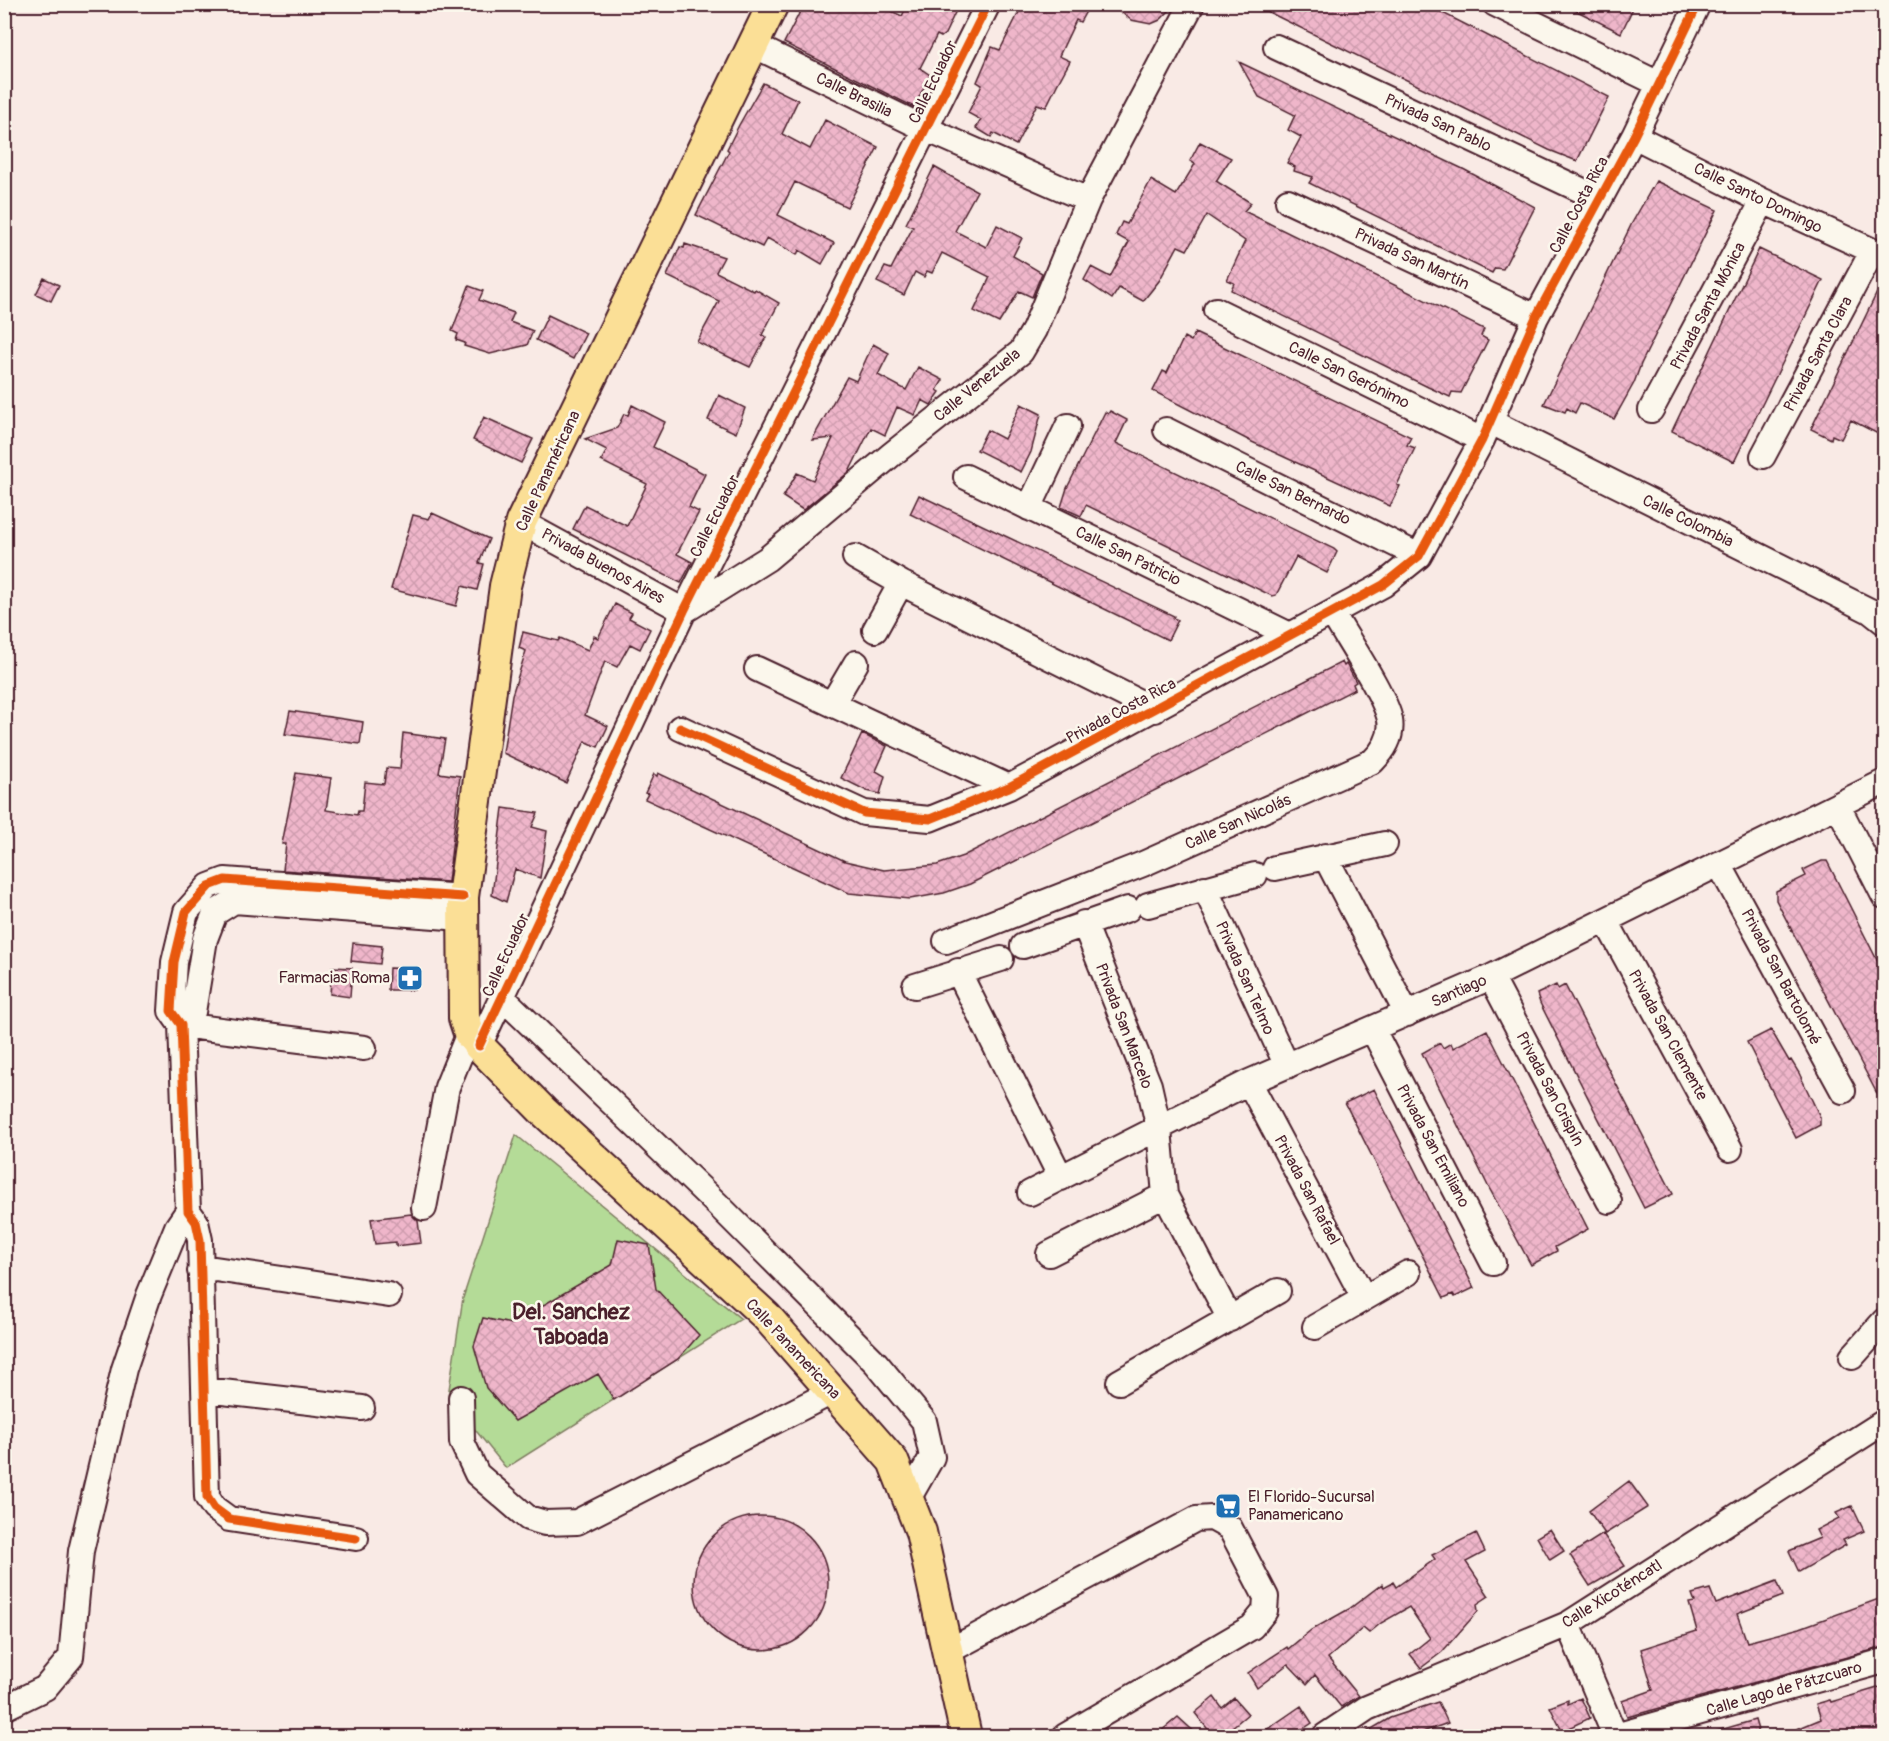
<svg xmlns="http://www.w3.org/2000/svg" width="1889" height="1741" viewBox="0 0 1889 1741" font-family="Pangolin,sans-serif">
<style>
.park{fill:#b4db97;stroke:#7f7d61;stroke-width:1.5}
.building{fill:url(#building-cross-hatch);stroke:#4a1f2b;stroke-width:1.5}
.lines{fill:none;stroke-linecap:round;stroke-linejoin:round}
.minor-casing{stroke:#4a1f2b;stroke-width:28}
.major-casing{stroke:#4a1f2b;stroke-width:34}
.minor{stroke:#fbf7ec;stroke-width:24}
.major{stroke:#fbdf96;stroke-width:30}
.cycleway-casing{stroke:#fbf7ec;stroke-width:13}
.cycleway{stroke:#e8590c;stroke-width:9}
.labels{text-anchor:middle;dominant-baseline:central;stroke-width:5;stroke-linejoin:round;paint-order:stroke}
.street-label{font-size:16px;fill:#4a1f2b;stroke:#fbf7ec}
.poi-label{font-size:16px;fill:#4a1f2b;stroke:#fbf7ec;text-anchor:end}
.district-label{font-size:22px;font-weight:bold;fill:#4a1f2b;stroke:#fbf7ec}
</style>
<defs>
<pattern id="building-cross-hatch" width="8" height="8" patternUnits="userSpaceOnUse" patternTransform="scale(1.5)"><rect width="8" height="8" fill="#efb6ca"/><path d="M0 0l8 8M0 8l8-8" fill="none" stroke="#ce9cae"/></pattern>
</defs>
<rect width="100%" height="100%" fill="#f9eae5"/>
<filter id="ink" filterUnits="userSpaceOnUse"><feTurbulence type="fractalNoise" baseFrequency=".0167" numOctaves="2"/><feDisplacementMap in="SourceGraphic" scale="12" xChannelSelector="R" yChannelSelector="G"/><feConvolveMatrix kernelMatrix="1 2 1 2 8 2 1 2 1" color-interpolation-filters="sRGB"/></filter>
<g filter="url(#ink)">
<path class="park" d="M 516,1135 L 741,1319 L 506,1468 L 448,1396 L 463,1298 Z"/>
<path class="building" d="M 804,4 L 876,4 L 902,16 L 908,4 L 959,4 L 945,34 L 941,37 L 937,35 L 920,68 L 930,75 L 914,107 L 784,43 Z
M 1023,4 L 1090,4 L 1080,22 L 1076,20 L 1059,56 L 1070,61 L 1057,85 L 1046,107 L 1037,104 L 1016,145 L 993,133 L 991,137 L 976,128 L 981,120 L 968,113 L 982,85 L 977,82 L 992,47 L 1000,50 Z
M 1111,4 L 1176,4 L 1160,20 L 1151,24 L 1131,20 Z
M 1252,4 L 1425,4 L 1609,97 L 1577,161 L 1549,150 Z
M 1563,4 L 1635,4 L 1621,33 Z
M 1239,62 L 1463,169 L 1535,207 L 1503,269 L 1495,268 L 1492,273 L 1309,183 L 1313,177 L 1294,171 L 1295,167 L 1287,163 L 1301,137 L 1288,130 L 1295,115 L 1259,97 Z
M 763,83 L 798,100 L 782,134 L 810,149 L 825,120 L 878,147 L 847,207 L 795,182 L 778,215 L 834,243 L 822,264 L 799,250 L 797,255 L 767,238 L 762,247 L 696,215 L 729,151 L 727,149 L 739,125 Z
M 1200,142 L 1231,158 L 1216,181 L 1251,203 L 1244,211 L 1484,329 L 1481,336 L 1488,340 L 1461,393 L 1452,392 L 1450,397 L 1428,387 L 1231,290 L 1234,283 L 1227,280 L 1245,241 L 1207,215 L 1187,250 L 1178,246 L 1159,281 L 1143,301 L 1119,288 L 1112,299 L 1084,280 L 1091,267 L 1110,277 L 1129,242 L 1116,235 L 1122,222 L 1127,224 L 1151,180 L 1176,195 L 1195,164 L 1190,161 Z
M 934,167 L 977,191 L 955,231 L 986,247 L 997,225 L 1022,238 L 1013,256 L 1042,273 L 1032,297 L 1019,291 L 999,323 L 974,311 L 990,277 L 942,253 L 932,273 L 927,271 L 924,277 L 915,272 L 904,295 L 877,282 L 885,267 L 891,269 L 913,227 L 906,224 Z
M 1656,181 L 1717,210 L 1641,364 L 1634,383 L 1614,419 L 1580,403 L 1575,413 L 1567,408 L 1565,412 L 1544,404 L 1632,223 Z
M 685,244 L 724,257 L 716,272 L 754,291 L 755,289 L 779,303 L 762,335 L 766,337 L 750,367 L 697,342 L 719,301 L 667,276 L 680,247 L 684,248 Z
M 1759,249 L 1823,280 L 1734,462 L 1672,431 Z
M 44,278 L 59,285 L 51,301 L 36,294 Z
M 1884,278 L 1884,437 L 1851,420 L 1841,439 L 1832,435 L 1831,439 L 1811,429 Z
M 469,286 L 483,291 L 479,300 L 514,313 L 510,322 L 533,331 L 527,345 L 490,354 L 464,346 L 465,343 L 456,340 L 458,334 L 452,331 Z
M 548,315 L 586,333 L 573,359 L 536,340 Z
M 1195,333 L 1411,437 L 1407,445 L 1415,448 L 1397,485 L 1400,486 L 1390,506 L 1252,442 L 1153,391 L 1163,371 L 1167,373 L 1184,337 L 1191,341 Z
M 873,344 L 889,353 L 878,375 L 906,390 L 918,367 L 943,380 L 937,390 L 940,392 L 931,405 L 922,400 L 915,415 L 897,407 L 885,435 L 871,428 L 849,472 L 803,510 L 783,497 L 797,473 L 813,480 L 833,438 L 812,440 L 847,377 L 856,381 Z
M 719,395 L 745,408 L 736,433 L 708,420 Z
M 1021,404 L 1041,414 L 1031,452 L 1021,472 L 977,450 L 987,430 L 1004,439 Z
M 632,405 L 665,422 L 653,447 L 705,474 L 689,507 L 699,512 L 677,554 L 692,562 L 681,583 L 573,529 L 585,505 L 627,526 L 647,484 L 601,461 L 607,450 L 585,439 L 617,428 L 624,414 L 628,415 Z
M 1110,411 L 1127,420 L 1116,443 L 1334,549 L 1337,552 L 1327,573 L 1296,557 L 1276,595 L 1272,596 L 1086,505 L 1081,516 L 1061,507 L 1067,488 L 1105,412 L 1108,414 Z
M 484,417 L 533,439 L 521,463 L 473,440 Z
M 919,495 L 1174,616 L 1173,618 L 1178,620 L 1168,640 L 910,514 Z
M 432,513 L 489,539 L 479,563 L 484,564 L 477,590 L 462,586 L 456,606 L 391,589 L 413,515 L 429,519 Z
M 615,604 L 632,613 L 629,618 L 650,629 L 640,649 L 630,644 L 617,667 L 605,661 L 585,715 L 608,726 L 598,747 L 585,741 L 566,783 L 503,753 L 512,695 L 526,651 L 519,648 L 523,632 L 558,641 L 560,638 L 588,650 L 594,636 L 598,638 Z
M 1342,662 L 1344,666 L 1346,664 L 1356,682 L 1353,684 L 1355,689 L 970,884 L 944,893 L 910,899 L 849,893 L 645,799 L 648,794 L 645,793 L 654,774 L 657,776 L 658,773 L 845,861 L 884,870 L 937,865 L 963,856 Z
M 290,711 L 363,722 L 360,744 L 285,734 Z
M 403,733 L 445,739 L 439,773 L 460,776 L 448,882 L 283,870 L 286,844 L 282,844 L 296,773 L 331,778 L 326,810 L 357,815 L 358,811 L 362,811 L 365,782 L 384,784 L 386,768 L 400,769 Z
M 862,734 L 887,746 L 876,771 L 885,776 L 880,794 L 867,791 L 841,778 Z
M 503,808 L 538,813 L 532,827 L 547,831 L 540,878 L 515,869 L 506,902 L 492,895 Z
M 1822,861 L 1827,861 L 1884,974 L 1884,1107 L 1776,900 L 1776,891 L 1806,876 L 1803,870 Z
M 353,943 L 382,946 L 380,964 L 351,961 Z
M 332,967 L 352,968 L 350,997 L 330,994 Z
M 389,968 L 415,969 L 414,990 L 388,990 Z
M 1556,985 L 1558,989 L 1565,985 L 1673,1194 L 1644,1208 L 1540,1003 L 1537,994 Z
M 1487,1030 L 1588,1229 L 1555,1247 L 1557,1251 L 1531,1265 L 1488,1186 L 1422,1053 L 1440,1043 L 1443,1048 L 1451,1043 L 1453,1048 Z
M 1771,1030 L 1789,1061 L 1791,1060 L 1799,1073 L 1820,1117 L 1820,1125 L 1796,1138 L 1747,1042 Z
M 1374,1089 L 1474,1288 L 1455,1297 L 1453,1294 L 1444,1298 L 1345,1103 Z
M 411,1214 L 418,1221 L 421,1243 L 396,1246 L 396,1242 L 375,1244 L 371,1219 Z
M 618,1239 L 649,1245 L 656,1289 L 699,1335 L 678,1359 L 614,1400 L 598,1374 L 515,1421 L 486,1388 L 474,1346 L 483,1318 L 511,1324 L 612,1265 Z
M 1629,1481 L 1648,1507 L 1605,1534 L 1589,1511 Z
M 1852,1506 L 1864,1531 L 1843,1540 L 1846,1545 L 1799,1572 L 1789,1551 L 1820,1538 L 1816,1530 L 1839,1518 L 1836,1513 Z
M694 1583a67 67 0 1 1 134 0a67 67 0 1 1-134 0Z
M 1550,1529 L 1564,1551 L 1550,1560 L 1537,1537 Z
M 1476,1533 L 1485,1552 L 1466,1562 L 1489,1596 L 1477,1604 L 1478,1611 L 1442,1652 L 1421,1668 L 1410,1654 L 1430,1638 L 1409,1607 L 1381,1623 L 1369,1633 L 1363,1628 L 1328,1658 L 1359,1696 L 1341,1707 L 1315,1675 L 1307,1684 L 1288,1664 L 1257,1688 L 1248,1673 L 1270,1658 L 1287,1647 L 1288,1649 L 1311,1630 L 1349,1609 L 1382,1584 L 1384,1587 L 1393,1582 L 1396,1587 L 1435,1559 L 1432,1555 Z
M 1603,1534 L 1625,1566 L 1590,1586 L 1570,1555 Z
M 1777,1581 L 1783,1596 L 1737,1614 L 1747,1642 L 1800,1628 L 1884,1597 L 1884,1647 L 1627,1717 L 1622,1701 L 1653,1690 L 1641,1649 L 1697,1631 L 1689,1603 L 1695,1602 L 1692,1594 L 1710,1589 L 1716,1604 Z
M 1884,1686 L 1884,1733 L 1873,1737 L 1778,1737 L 1821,1719 L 1816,1704 L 1830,1700 L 1831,1702 Z
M 1214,1697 L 1222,1708 L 1234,1698 L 1248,1714 L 1220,1737 L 1210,1732 L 1195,1713 Z
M 1581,1698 L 1590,1718 L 1562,1731 L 1550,1707 L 1568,1700 L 1568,1704 Z
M 1438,1702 L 1448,1723 L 1417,1734 L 1416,1731 L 1407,1737 L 1358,1737 L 1390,1718 Z
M 1301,1706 L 1312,1723 L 1291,1737 L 1256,1737 Z
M 1178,1717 L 1200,1737 L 1154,1737 Z
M 1755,1720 L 1760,1737 L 1713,1737 L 1713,1732 Z"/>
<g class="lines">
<g class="minor-casing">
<path id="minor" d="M 1495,4 L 1657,83
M 753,45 L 926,129 L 1088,200
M 1276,47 L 1600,199
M 1634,136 L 1763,201 L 1884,256
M 1288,201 L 1536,317
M 1216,310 L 1482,440
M 1651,410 L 1763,201
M 1491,422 L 1870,611 L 1884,622
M 1166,430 L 1419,556
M 1763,456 L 1872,252
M 966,477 L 1290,635
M 1029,508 L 1068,426
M 521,522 L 684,611 L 767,559 L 891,455 L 1021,352 L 1034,330 L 1088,200 L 1192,4
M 855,557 L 901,583 L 875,630
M 901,583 L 1155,710
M 757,669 L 1009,787
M 832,704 L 856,663
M 680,728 L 864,813 L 930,819 L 1009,787 L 1383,585 L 1419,556 L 1482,440 L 1536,317 L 1634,136 L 1698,4
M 1838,806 L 1884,896
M 1325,856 L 1407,1014
M 1719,864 L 1843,1091
M 1275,868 L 1385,844
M 1205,888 L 1287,1066
M 1148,905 L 1255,875
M 1606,921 L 1730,1149
M 1084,923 L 1149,1085 L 1159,1129 L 1165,1195 L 1230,1319
M 946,941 L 1143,864 L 1373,761 C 1384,750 1393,737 1390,720 C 1385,695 1347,639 1333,614
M 1023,946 L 1128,909
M 958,971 L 1061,1178
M 1491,977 L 1609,1201
M 915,986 L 1001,959
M 503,998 L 718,1205 L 876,1363 L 924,1421 L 932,1457 L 908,1499
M 181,1025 L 193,1012 L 205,939 L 215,913 L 234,901 L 462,918
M 181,1025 L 364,1048
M 1373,1030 L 1493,1263
M 479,1046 L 684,611 L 988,4
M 1249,1082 L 1364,1298
M 1030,1193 L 1249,1082 L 1491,977 L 1884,782
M 424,1208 L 447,1087 L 469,1033
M 1049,1254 L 1165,1195
M 200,1271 L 215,1269 L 389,1295
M 1315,1327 L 1408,1273
M 1852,1357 L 1884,1321
M 1119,1382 L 1278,1291
M 205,1390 L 362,1408
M 461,1398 L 462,1442 L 477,1474 L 528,1518 L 545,1523 L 577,1522 L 832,1392
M 356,1538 L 229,1519 L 214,1508 L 207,1497 L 200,1240 L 196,1222 L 188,1211 L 181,1025 L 171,1011 L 174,962 L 186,912 L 209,886 L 225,880 L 463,897
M 1568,1624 L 1615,1736
M 947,1652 L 1196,1519 L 1212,1518 L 1230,1528 L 1266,1597 L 1265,1611 L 1252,1627 L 1065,1736
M 4,1708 L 45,1688 L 71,1657 L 81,1551 L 124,1369 L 149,1295 L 177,1227 L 188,1211
M 1325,1736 L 1367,1708 L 1568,1624 L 1884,1422
M 1615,1736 L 1884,1661"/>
</g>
<g class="major-casing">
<path id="major" d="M 773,4 L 521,522 L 505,586 L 463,897 L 464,1018 L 469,1033 L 479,1046 L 543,1111 L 766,1316 L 893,1461 L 921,1532 L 966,1736"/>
</g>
<use href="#minor" class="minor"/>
<use href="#major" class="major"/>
<g class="cycleway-casing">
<path id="cycleway" d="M 680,728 L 864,813 L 930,819 L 1009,787 L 1383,585 L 1419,556 L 1482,440 L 1536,317 L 1634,136 L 1698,4
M 479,1046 L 684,611 L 988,4
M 356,1538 L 229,1519 L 214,1508 L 207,1497 L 200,1240 L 196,1222 L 188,1211 L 181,1025 L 171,1011 L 174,962 L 186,912 L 209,886 L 225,880 L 463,897"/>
</g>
<use href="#cycleway" class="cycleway"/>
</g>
</g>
<defs>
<g id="pharmacy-square" transform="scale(1.35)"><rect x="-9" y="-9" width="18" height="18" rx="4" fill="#1f6fb2" stroke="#fbf7ec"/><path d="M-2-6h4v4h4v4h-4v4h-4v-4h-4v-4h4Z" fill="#fff"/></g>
<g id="supermarket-square" transform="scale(1.35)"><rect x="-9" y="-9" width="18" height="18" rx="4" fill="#1f6fb2" stroke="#fbf7ec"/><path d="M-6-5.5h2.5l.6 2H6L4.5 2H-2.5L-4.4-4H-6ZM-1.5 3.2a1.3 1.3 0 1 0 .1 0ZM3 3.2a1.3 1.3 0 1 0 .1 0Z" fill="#fff"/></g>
</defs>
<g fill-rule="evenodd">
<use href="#pharmacy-square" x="410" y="978"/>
<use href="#supermarket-square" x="1228" y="1506"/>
</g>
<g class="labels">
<g class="street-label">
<text transform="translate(933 82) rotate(-64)">Calle Ecuador</text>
<text transform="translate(854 95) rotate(26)">Calle Brasilia</text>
<text transform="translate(1438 123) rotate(25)">Privada San Pablo</text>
<text transform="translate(1758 198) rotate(26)">Calle Santo Domingo</text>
<text transform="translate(1579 205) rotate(-62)">Calle Costa Rica</text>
<text transform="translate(1412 259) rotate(25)">Privada San Martín</text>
<text transform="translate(1708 306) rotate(-62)">Privada Santa Mónica</text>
<text transform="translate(1818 354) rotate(-62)">Privada Santa Clara</text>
<text transform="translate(1349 375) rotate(26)">Calle San Gerónimo</text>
<text transform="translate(977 385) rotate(-39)">Calle Venezuela</text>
<text transform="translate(548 471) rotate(-65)">Calle Panaméricana</text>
<text transform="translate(1293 493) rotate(26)">Calle San Bernardo</text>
<text transform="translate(715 516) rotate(-63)">Calle Ecuador</text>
<text transform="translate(1688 521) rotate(26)">Calle Colombia</text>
<text transform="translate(1128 556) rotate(26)">Calle San Patricio</text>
<text transform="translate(603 566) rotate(29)">Privada Buenos Aires</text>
<text transform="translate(1121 711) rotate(-28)">Privada Costa Rica</text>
<text transform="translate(1238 822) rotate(-24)">Calle San Nicolás</text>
<text transform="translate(506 955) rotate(-65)">Calle Ecuador</text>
<text transform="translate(1781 977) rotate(62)">Privada San Bartolomé</text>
<text transform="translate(1245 978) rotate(66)">Privada San Telmo</text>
<text transform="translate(1459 991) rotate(-24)">Santiago</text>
<text transform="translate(1124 1026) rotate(69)">Privada San Marcelo</text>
<text transform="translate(1668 1035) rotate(61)">Privada San Clemente</text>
<text transform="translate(1550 1089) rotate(62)">Privada San Crispín</text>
<text transform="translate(1433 1146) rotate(62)">Privada San Emiliano</text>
<text transform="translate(1307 1190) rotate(62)">Privada San Rafael</text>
<text transform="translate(793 1349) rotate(47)">Calle Panamericana</text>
<text transform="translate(1612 1594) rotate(-32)">Calle Xicoténcatl</text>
<text transform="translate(1784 1689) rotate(-16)">Calle Lago de Pátzcuaro</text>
</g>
<g class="poi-label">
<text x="390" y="978">Farmacias Roma</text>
<text x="1248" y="1497" text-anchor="start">El Florido-Sucursal<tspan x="1248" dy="18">Panamericano</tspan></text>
</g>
<g class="district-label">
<text x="571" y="1312">Del. Sanchez<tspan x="571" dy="25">Taboada</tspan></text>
</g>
</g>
<rect width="1889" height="1741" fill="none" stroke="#fbf7ec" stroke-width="24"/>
<rect x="12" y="12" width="1865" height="1717" fill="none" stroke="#4a1f2b" stroke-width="2" filter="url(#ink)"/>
</svg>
